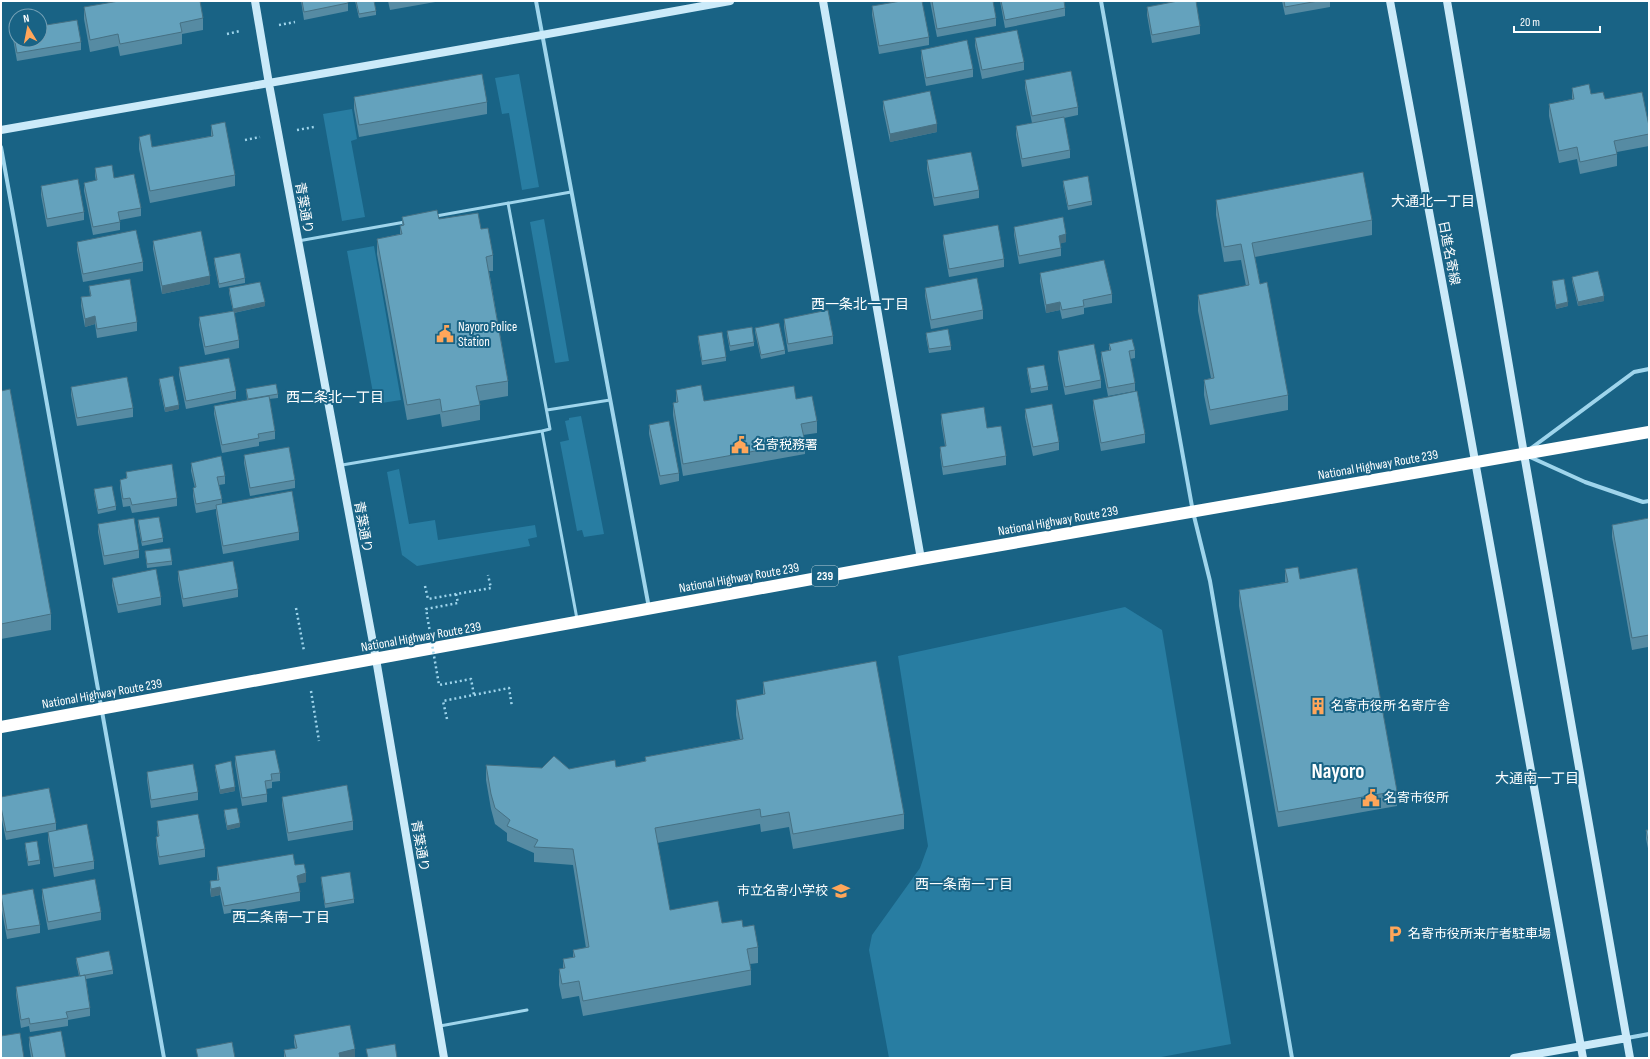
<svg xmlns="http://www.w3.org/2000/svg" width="1650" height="1059" viewBox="0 0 1650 1059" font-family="'Sofia Sans Condensed','Noto Sans JP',sans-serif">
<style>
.green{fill:#287da2}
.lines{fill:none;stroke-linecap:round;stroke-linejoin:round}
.path{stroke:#9fd5ec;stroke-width:2.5;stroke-dasharray:2 3;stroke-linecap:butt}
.lane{stroke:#9fd5ec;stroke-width:3}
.street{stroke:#9fd5ec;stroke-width:4}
.secondary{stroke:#cbeaf9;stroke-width:8}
.highway{stroke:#fff;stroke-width:12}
.path-bridge{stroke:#9fd5ec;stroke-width:2.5;stroke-dasharray:2 3;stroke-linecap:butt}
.wall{fill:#568ba3}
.shaded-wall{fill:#467184}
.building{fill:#64a2bd;stroke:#467184}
.labels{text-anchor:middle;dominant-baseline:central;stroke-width:4;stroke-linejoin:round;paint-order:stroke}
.shield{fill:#196385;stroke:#bad0da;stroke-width:1}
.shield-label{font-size:12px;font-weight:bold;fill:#fff}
.street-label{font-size:13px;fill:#fff;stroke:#196385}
.poi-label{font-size:13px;fill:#fff;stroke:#196385;text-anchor:start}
.neighbourhood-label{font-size:14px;fill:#fff;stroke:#196385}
.town-label{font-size:21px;font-weight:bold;fill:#fff;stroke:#196385}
</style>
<rect width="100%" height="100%" fill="#196385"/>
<path class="green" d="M 519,74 L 539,187 L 522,190 L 509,113 L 502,114 L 495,78 Z
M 352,109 L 357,139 L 351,141 L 365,217 L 342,221 L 323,114 Z
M 544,219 L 569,361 L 555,363 L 530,222 Z
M 374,246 L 401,400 L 375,404 L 347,251 Z
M 581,416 L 604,534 L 584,537 L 582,530 L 577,531 L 560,442 L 569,440 L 565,421 L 569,420 L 569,418 Z
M 399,469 L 409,524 L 435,520 L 438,540 L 535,525 L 537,537 L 528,539 L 530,546 L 417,566 L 402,555 L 387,472 Z
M 1125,607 L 1162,630 L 1231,1044 L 1156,1058 L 889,1058 L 869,950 L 872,935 L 920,868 L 928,846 L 898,656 Z"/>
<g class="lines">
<path class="path" d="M 279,25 L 295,22
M 227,34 L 240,31
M 297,130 L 314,127
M 245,140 L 260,137
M 425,586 L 428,599 L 491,588 L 488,575
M 296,608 L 304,651
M 311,691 L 319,741
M 447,719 L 443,701 L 509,688 L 512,707"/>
<path class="lane" d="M 508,203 L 550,429 L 542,431
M 436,216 L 571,192
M 298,241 L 405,222
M 547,410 L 610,400
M 342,465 L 542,431 L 577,619
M 440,1026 L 527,1010"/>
<path class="street" d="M 536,1 L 649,608
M 1101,1 L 1193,512 L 1210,581 L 1292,1058
M 1,147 L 164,1058
M 1530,449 L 1634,372 L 1649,369
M 1530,457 L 1585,482 L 1643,502 L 1649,501
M 1627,1038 L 1649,1034"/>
<path class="secondary" d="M 255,1 L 269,84 L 376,659 L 444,1058
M 823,1 L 921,559
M 1390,1 L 1460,378 L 1583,1058
M 1447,1 L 1524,454 L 1630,1058
M 1,130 L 542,35 L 730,1
M 1514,1058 L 1627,1038"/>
<path class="highway" d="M 1,727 L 921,559 L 1649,432"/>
<path class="path-bridge" d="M 456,594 L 458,603 L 426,609 L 439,685 L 471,679 L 474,695"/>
</g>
<path class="wall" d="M 301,1 L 348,1 L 348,11 L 304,20 Z
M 355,1 L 374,1 L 376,11 L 376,15 L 359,18 Z
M 388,1 L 441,1 L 390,10 Z
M 930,1 L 993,1 L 996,18 L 996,26 L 937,37 Z
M 1000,1 L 1064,1 L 1065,8 L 1065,16 L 1005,28 Z
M 1282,1 L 1330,1 L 1330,7 L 1285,15 Z
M 872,6 L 929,37 L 929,45 L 879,54 L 872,15 Z
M 84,7 L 203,18 L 203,30 L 182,34 L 182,44 L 120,56 L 118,46 L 90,52 L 84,19 Z
M 1147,7 L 1200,26 L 1200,34 L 1152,43 L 1147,15 Z
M 13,31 L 81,42 L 81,50 L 17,61 L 13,39 Z
M 975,38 L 1024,62 L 1024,70 L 982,79 L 975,46 Z
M 921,50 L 973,69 L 973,77 L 926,86 L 921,58 Z
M 1025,80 L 1078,107 L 1078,115 L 1064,118 L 1070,150 L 1070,158 L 1022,167 L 1016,135 L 1016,126 L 1032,123 L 1025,88 Z
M 1572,88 L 1591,94 L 1605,99 L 1649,126 L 1649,146 L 1617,152 L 1617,166 L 1580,174 L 1577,159 L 1559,163 L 1549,116 L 1549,104 L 1572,99 Z
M 354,97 L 487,102 L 487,114 L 359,137 L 354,109 Z
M 883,101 L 937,132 L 890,142 L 883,109 Z
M 211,125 L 235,175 L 235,186 L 150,203 L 139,149 L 139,137 L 152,147 L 211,136 Z
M 927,160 L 979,190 L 979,198 L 934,206 L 927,169 Z
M 95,168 L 114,178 L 141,208 L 141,216 L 120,220 L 120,230 L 93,235 L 84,191 L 84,183 L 96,181 L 95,176 Z
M 1063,181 L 1092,201 L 1092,205 L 1068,210 L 1063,185 Z
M 41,186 L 84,212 L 84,220 L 47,227 L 41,195 Z
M 1216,200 L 1372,220 L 1372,235 L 1255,257 L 1260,284 L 1288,395 L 1288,410 L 1210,425 L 1204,395 L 1204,380 L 1211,378 L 1198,311 L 1198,295 L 1246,286 L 1241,260 L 1224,262 L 1216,215 Z
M 402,217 L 439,219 L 481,229 L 493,255 L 493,271 L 489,271 L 508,381 L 508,396 L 479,401 L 480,405 L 480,420 L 442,427 L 440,414 L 407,420 L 377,254 L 377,239 L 400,234 L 400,226 L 402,225 Z
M 1014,227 L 1066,242 L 1060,243 L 1061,248 L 1061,256 L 1019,264 L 1014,235 Z
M 943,235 L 1004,259 L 1004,267 L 949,277 L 943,243 Z
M 153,241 L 210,284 L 162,294 L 153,249 Z
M 77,242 L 143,262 L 143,271 L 83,282 L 77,250 Z
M 214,258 L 245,278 L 245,283 L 219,288 L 214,262 Z
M 1040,273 L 1112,294 L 1112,303 L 1084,308 L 1084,314 L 1062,319 L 1060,310 L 1046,313 L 1040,281 Z
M 1572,277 L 1604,301 L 1578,306 L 1572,281 Z
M 1552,281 L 1568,306 L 1556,309 L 1552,286 Z
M 89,286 L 137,322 L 137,331 L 97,338 L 95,324 L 85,327 L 81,306 L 81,297 L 90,296 Z
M 229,288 L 265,306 L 234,313 L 239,340 L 239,348 L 205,355 L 199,325 L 199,317 L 233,311 L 229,293 Z
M 925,288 L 983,310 L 983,319 L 931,329 L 925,296 Z
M 784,319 L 833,336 L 833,344 L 788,352 L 784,327 Z
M 755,328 L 785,350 L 785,354 L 761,359 L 755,332 Z
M 727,331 L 754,342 L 754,346 L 730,351 L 727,335 Z
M 926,333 L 951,346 L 951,350 L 929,353 L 926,337 Z
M 698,336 L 726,357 L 726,361 L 702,365 L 698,340 Z
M 1109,344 L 1135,350 L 1135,358 L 1130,359 L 1135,383 L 1135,391 L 1108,396 L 1101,360 L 1101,352 L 1109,350 Z
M 1058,351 L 1101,380 L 1101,388 L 1065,395 L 1058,359 Z
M 179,367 L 236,391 L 236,399 L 186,409 L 179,375 Z
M 1027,368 L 1048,386 L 1048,390 L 1031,393 L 1027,372 Z
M 159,379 L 179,409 L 165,412 L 159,383 Z
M 71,387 L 133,408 L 133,417 L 77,426 L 71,395 Z
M 246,389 L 278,394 L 278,398 L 269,399 L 275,431 L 275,439 L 259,442 L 259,446 L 222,453 L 214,414 L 214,406 L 247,400 Z
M 676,390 L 704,401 L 796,399 L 817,421 L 817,433 L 803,435 L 805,442 L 805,454 L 683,476 L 673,415 L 673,403 L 676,402 Z
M 1,391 L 51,614 L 51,630 L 1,639 Z
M 1093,400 L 1145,434 L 1145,443 L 1101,451 L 1093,408 Z
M 1025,409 L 1059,442 L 1059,450 L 1033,456 L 1025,417 Z
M 941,414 L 987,428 L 1006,456 L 1006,465 L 943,475 L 940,455 L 940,447 L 945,446 L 941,422 Z
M 649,425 L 679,473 L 679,481 L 660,485 L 649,434 Z
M 244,455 L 295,480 L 295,488 L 250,496 L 244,463 Z
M 191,463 L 225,476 L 225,484 L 219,485 L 222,499 L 222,504 L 299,532 L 299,540 L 223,554 L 216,513 L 216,509 L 196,513 L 193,496 L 193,488 L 195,488 L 191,471 Z
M 126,472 L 177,498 L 177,506 L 132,513 L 130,506 L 123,507 L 120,488 L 120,480 L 126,478 Z
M 94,489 L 116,506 L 116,510 L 98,514 L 94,493 Z
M 1649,518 L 1649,662 L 1648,657 L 1648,647 L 1632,650 L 1612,537 L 1612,525 Z
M 138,520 L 163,538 L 163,542 L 142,546 L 138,525 Z
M 98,524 L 139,550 L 139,558 L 104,565 L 98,532 Z
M 145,551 L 172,561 L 172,565 L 147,568 Z
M 1285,569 L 1300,579 L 1397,791 L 1397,806 L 1278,827 L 1239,606 L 1239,590 L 1285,582 Z
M 178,571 L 238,589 L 238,597 L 183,607 L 178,579 Z
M 112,578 L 161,597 L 161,605 L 118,613 L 112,586 Z
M 763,682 L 904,814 L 904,829 L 793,849 L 789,827 L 761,832 L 760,824 L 657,843 L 670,910 L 722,923 L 743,927 L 758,947 L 758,963 L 750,964 L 751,970 L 751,985 L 583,1016 L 579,996 L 562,999 L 559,985 L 559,969 L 563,969 L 563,959 L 573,957 L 573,950 L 586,948 L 573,865 L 534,862 L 534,853 L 507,841 L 507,833 L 495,824 L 491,809 L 486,780 L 486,765 L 542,768 L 569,769 L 616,767 L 645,761 L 645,757 L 740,739 L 736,715 L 736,700 L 763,695 Z
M 235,756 L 280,773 L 280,781 L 272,782 L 272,788 L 266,789 L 267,794 L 267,802 L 242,806 L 235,764 Z
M 215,765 L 235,791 L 220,794 L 215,769 Z
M 147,772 L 198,792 L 198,800 L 151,808 L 147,780 Z
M 1,797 L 56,823 L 56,830 L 94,861 L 94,869 L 54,877 L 48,840 L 48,832 L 6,840 L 1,815 Z
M 282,797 L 353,821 L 353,830 L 288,841 L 282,805 Z
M 224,810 L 240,827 L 227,830 L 224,814 Z
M 157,821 L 205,849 L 205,857 L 159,865 L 156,845 L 156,837 L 158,837 L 157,829 Z
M 1646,830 L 1649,830 L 1649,853 L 1646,839 Z
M 25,843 L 40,860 L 40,864 L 28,866 L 25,847 Z
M 295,865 L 306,882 L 298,883 L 300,892 L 300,901 L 224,914 L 220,895 L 211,897 L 210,889 L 210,881 L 217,880 L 217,867 Z
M 321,877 L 354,899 L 354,903 L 325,908 L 321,881 Z
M 42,889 L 101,912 L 101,920 L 48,930 L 42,898 Z
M 1,895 L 40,925 L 40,933 L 7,939 L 1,905 Z
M 76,958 L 113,970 L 113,974 L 86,979 L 90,1008 L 90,1016 L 68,1020 L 68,1026 L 30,1032 L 29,1026 L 21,1028 L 16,995 L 16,987 L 79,976 L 76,962 Z
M 294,1035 L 355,1058 L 284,1058 L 284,1050 L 295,1048 L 294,1043 Z
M 29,1037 L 66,1058 L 31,1058 L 29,1045 Z"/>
<path class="shaded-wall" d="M 937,124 L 937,132 L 890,142 L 890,134 Z
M 1066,234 L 1066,242 L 1059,244 L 1059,236 Z
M 210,276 L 210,284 L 162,294 L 162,286 Z
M 1604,296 L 1604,301 L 1578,306 L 1578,302 Z
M 265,302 L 265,306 L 233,313 L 233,309 Z
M 1060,302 L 1060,310 L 1046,313 L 1046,305 Z
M 1568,302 L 1568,306 L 1556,309 L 1556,305 Z
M 95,316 L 95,324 L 85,327 L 85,319 Z
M 179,405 L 179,409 L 165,412 L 165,408 Z
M 235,787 L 235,791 L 220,794 L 220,790 Z
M 240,823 L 240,827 L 227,830 L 227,826 Z
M 306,873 L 306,882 L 297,884 L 297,876 Z
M 220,887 L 220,895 L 211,897 L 211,889 Z
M 355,1049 L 355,1058 L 339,1058 L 339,1053 Z"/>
<path class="building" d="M 119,1 L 200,1 L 203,18 L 180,23 L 182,32 L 120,44 L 118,34 L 90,40 L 84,7 Z
M 302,1 L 348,1 L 348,3 L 304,12 Z
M 356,1 L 374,1 L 376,11 L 359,14 Z
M 901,1 L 922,1 L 929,37 L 879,46 L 872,6 Z
M 932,1 L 993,1 L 996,18 L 937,29 Z
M 1001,1 L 1064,1 L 1065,8 L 1005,20 Z
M 1178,1 L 1196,1 L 1200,26 L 1152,35 L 1147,7 Z
M 1284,1 L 1318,1 L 1285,7 Z
M 77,20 L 81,42 L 17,53 L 13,31 L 16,30 L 16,40 L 40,40 L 40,26 Z
M 1017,30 L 1024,62 L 982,70 L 975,38 Z
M 967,40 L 973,69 L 926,78 L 921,50 Z
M 1071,71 L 1078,107 L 1032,116 L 1025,80 Z
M 482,74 L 487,102 L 359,125 L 354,97 Z
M 1589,84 L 1591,94 L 1603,92 L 1605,99 L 1642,92 L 1649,126 L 1649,134 L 1614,141 L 1617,154 L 1580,162 L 1577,147 L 1559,151 L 1549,104 L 1574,99 L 1572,88 Z
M 930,91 L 937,124 L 890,134 L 883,101 Z
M 1064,117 L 1070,150 L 1022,159 L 1016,126 Z
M 225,122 L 235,175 L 150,191 L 139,137 L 150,134 L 152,147 L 213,136 L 211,125 Z
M 971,152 L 979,190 L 934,198 L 927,160 Z
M 112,165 L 114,178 L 134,174 L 141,208 L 118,212 L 120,222 L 93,227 L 84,183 L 97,180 L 95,168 Z
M 1363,172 L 1372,220 L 1252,243 L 1260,284 L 1267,282 L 1288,395 L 1210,410 L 1204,380 L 1214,378 L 1198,295 L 1249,285 L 1241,244 L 1224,247 L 1216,200 Z
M 1088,176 L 1092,201 L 1068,206 L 1063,181 Z
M 78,179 L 84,212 L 47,219 L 41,186 Z
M 437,210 L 439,219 L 478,213 L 481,229 L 488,228 L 493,255 L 486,257 L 508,381 L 476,386 L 480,405 L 442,412 L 440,399 L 407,405 L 377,239 L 402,234 L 400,226 L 404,225 L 402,217 Z
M 1063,217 L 1066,234 L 1059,236 L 1061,248 L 1019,256 L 1014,227 Z
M 998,225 L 1004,259 L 949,269 L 943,235 Z
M 136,230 L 143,262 L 83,274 L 77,242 Z
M 201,231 L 210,276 L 162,286 L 153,241 Z
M 240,253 L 245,278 L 219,284 L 214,258 Z
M 1104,260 L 1112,294 L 1083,300 L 1084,306 L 1062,310 L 1060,302 L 1046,305 L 1040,273 Z
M 1598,271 L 1604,296 L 1578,302 L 1572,277 Z
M 977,278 L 983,310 L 931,320 L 925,288 Z
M 130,279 L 137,322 L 97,329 L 95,316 L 85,319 L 81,297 L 91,296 L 89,286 Z
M 1564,279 L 1568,302 L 1556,305 L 1552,281 Z
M 260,282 L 265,302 L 233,309 L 229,288 Z
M 828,310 L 833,336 L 788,344 L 784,319 Z
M 234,311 L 239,340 L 205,347 L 199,317 Z
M 779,323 L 785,350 L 761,355 L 755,328 Z
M 752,327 L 754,342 L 730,346 L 727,331 Z
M 948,329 L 951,346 L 929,349 L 926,333 Z
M 722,332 L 726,357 L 702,361 L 698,336 Z
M 1132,339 L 1135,350 L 1129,351 L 1135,383 L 1108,388 L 1101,352 L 1111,350 L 1109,344 Z
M 1094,344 L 1101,380 L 1065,387 L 1058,351 Z
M 229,358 L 236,391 L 186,401 L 179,367 Z
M 1044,365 L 1048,386 L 1031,389 L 1027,368 Z
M 173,376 L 179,405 L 165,408 L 159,379 Z
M 127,377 L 133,408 L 77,418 L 71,387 Z
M 276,384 L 278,394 L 248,399 L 246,389 Z
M 701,385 L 704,401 L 794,386 L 796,399 L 812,396 L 817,421 L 801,424 L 805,442 L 683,464 L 673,403 L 678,402 L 676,390 Z
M 10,389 L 51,614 L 1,624 L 1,391 Z
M 1137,391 L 1145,434 L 1101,443 L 1093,400 Z
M 269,396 L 275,431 L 258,434 L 259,438 L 222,445 L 214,406 Z
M 1052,404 L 1059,442 L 1033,447 L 1025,409 Z
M 984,407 L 987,428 L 1001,426 L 1006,456 L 943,467 L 940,447 L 946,446 L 941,414 Z
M 669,421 L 679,473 L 660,476 L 649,425 Z
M 289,447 L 295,480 L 250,488 L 244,455 Z
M 221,456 L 225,476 L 217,477 L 222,499 L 196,504 L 193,488 L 196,487 L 191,463 Z
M 172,464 L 177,498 L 132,505 L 130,498 L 123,499 L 120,480 L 127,478 L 126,472 Z
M 112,486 L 116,506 L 98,510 L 94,489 Z
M 292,491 L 299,532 L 223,546 L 216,505 Z
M 159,517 L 163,538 L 142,542 L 138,520 Z
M 134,518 L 139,550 L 104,556 L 98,524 Z
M 1649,518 L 1649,635 L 1632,638 L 1612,525 Z
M 170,548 L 172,561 L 147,564 L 145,551 Z
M 233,561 L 238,589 L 183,599 L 178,571 Z
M 1298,567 L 1300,579 L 1357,568 L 1397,791 L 1278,812 L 1239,590 L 1288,582 L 1285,569 Z
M 156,569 L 161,597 L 118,605 L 112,578 Z
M 876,661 L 904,814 L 793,834 L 789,812 L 761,817 L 760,809 L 655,828 L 670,910 L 718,901 L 722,923 L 742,920 L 743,927 L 754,925 L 758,947 L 747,949 L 751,970 L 583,1001 L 579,981 L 562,984 L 559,969 L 565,968 L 563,959 L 575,957 L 573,950 L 589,947 L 573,849 L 534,847 L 538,840 L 507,826 L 510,820 L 495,808 L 491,794 L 486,765 L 542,768 L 554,756 L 569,769 L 615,760 L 616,767 L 646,761 L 645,757 L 743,739 L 736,700 L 765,694 L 763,682 Z
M 275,750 L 280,773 L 271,774 L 272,780 L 265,781 L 267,794 L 242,798 L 235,756 Z
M 231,761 L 235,787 L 220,790 L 215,765 Z
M 193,764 L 198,792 L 151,800 L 147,772 Z
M 347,785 L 353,821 L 288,833 L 282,797 Z
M 49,788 L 56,823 L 6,832 L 1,807 L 1,797 Z
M 237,808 L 240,823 L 227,826 L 224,810 Z
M 198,814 L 205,849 L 159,857 L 156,837 L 159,836 L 157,821 Z
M 87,824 L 94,861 L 54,868 L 48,832 Z
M 1646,830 L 1649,830 L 1649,845 Z
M 37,841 L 40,860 L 28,862 L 25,843 Z
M 293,854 L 295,865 L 304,864 L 306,873 L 297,876 L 300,892 L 224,906 L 220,887 L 211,889 L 210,881 L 219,880 L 217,867 Z
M 350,872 L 354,899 L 325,904 L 321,877 Z
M 95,879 L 101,912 L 48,922 L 42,889 Z
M 33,889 L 40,925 L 7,930 L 1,895 Z
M 109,951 L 113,970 L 80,976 L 76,958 Z
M 85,975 L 90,1008 L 66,1012 L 68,1018 L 30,1024 L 29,1018 L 21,1020 L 16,987 Z
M 350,1025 L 355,1049 L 339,1053 L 340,1058 L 286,1058 L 284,1050 L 297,1048 L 294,1035 Z
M 61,1031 L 66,1058 L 33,1058 L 29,1037 Z
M 20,1033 L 24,1058 L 1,1058 L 1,1036 Z
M 232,1042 L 235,1058 L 198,1058 L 196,1049 Z
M 395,1044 L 397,1058 L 368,1058 L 366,1049 Z"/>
<defs>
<g id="civic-bare" transform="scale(1.38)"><path d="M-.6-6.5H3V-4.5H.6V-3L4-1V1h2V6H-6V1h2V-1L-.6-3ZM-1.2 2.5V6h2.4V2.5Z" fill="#ffa65a" stroke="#196385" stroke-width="2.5" paint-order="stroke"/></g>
<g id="building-bare" transform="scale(1.38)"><path d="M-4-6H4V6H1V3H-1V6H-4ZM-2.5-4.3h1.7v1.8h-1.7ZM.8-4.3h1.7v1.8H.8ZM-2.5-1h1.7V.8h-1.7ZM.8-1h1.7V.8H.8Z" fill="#ffa65a" stroke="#196385" stroke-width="2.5" paint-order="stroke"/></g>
<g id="school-bare" transform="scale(1.38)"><path d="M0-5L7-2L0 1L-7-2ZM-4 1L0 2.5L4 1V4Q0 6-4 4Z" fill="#ffa65a" stroke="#196385" stroke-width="2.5" paint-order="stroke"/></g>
<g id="parking-bare" transform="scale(1.38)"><path d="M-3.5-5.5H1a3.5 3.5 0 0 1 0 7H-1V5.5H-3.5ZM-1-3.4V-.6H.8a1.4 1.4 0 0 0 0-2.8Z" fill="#ffa65a" stroke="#196385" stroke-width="2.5" paint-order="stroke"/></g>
</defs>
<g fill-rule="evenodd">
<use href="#civic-bare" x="445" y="334"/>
<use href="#civic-bare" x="740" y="445"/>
<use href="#building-bare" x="1318" y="706"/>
<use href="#civic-bare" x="1371" y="798"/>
<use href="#school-bare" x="841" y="891"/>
<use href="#parking-bare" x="1395" y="934"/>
</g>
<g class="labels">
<rect class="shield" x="812" y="566" width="26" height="20" rx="3"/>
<g class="shield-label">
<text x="825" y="576">239</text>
</g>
<g class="street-label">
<text transform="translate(304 208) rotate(80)">青葉通り</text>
<text transform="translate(1449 253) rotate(79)">日進名寄線</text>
<text transform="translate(1378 465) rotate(-10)">National Highway Route 239</text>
<text transform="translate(1058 521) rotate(-10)">National Highway Route 239</text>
<text transform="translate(363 527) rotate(80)">青葉通り</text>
<text transform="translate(739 578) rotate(-10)">National Highway Route 239</text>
<text transform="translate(421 637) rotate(-10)">National Highway Route 239</text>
<text transform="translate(102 694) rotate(-10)">National Highway Route 239</text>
<text transform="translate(420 846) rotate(80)">青葉通り</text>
</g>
<g class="poi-label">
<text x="458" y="327">Nayoro Police<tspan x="458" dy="15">Station</tspan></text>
<text x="753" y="445">名寄税務署</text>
<text x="1331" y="706">名寄市役所 名寄庁舎</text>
<text x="1384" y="798">名寄市役所</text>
<text x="828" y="891" text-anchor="end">市立名寄小学校</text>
<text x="1408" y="934">名寄市役所来庁者駐車場</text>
</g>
<g class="neighbourhood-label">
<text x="1433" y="201">大通北一丁目</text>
<text x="860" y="304">西一条北一丁目</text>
<text x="335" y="397">西二条北一丁目</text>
<text x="1537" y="778">大通南一丁目</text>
<text x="964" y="884">西一条南一丁目</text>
<text x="281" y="917">西二条南一丁目</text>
</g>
<g class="town-label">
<text x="1338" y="771">Nayoro</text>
</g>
</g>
<rect width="1650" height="1059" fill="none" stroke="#ffffff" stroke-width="4"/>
<g transform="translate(28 28) rotate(350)"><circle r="19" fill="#196385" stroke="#75a1b6"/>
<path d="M0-3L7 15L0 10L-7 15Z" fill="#ffa65a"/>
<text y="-6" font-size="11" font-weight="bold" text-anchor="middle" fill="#ffffff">N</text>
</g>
<path d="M1514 26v6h86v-6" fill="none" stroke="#ffffff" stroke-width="2"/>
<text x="1520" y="26" font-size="12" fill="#ffffff" stroke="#196385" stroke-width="3" paint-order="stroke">20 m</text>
</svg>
